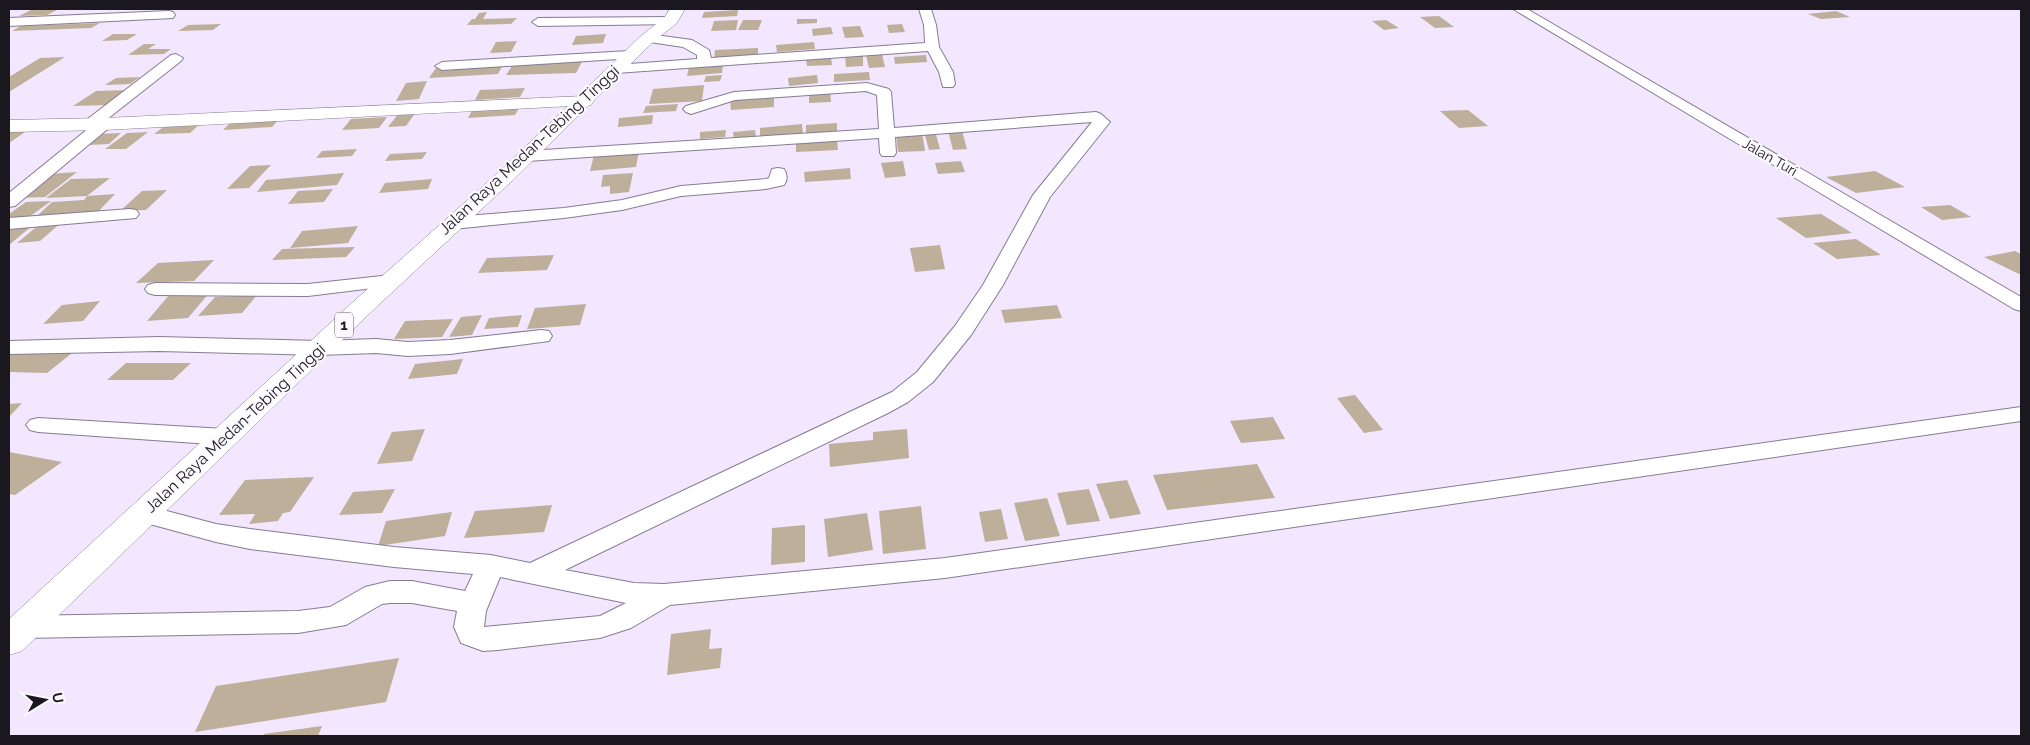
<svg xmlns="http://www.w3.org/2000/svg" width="2030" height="745" viewBox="0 0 2030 745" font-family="Raleway,sans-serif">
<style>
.building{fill:#bdaf9a}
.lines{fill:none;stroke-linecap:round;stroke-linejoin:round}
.street-casing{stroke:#867c91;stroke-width:2}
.secondary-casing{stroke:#867c91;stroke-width:1}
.highway-casing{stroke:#867c91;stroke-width:1}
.street{fill:#fff;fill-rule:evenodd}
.secondary{fill:#fff;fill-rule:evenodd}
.highway{fill:#fff;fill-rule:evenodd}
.labels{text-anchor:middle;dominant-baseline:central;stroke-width:4.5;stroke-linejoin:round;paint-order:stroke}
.far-street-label{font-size:14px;fill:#1b171f;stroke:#fbf9fd}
.shield{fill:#fbf9fd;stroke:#5e5b62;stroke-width:1}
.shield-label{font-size:15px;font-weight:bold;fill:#1b171f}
.street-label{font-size:16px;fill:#1b171f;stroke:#fbf9fd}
</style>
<rect width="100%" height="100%" fill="#f2e7fe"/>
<path class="building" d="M 33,9 L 59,9 L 47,15 L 19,16 Z
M 738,10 L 737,16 L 702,18 L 704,12 Z
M 1836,11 L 1850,17 L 1821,19 L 1808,14 Z
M 487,12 L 483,19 L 517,18 L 511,24 L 467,25 L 472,19 L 475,19 L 479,13 Z
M 1439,16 L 1454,27 L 1435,28 L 1420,17 Z
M 797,19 L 817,19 L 817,23 L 797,24 Z
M 738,20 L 736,30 L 711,31 L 714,21 Z
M 743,20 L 762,20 L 758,30 L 738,30 Z
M 1386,20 L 1399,28 L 1384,30 L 1372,21 Z
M 100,23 L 91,28 L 12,31 L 21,26 Z
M 221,24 L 213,30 L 178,31 L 188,25 Z
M 902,24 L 905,32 L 889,33 L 887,25 Z
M 860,26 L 864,37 L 845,38 L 842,27 Z
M 831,27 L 833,34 L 813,36 L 812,29 Z
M 113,34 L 137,34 L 127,40 L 102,41 Z
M 606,34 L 603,43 L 572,45 L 576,36 Z
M 517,41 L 511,52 L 490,53 L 496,42 Z
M 814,42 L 815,49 L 777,52 L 776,45 Z
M 144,44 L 156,44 L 148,49 L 171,49 L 164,54 L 128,55 Z
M 758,48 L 758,57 L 714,60 L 715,50 Z
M 882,54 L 885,67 L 869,68 L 866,55 Z
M 926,55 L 927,62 L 895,64 L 894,57 Z
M 845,56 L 863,56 L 863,66 L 846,67 Z
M 65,57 L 9,92 L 9,77 L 40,58 Z
M 831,57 L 832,65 L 807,66 L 806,59 Z
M 583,60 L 576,73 L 506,75 L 514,63 Z
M 503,65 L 498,74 L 429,78 L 436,68 Z
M 723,65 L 722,73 L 687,76 L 689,67 Z
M 869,72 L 870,80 L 834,82 L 834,74 Z
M 722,75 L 720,81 L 704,82 L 706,76 Z
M 817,75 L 818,83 L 789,86 L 788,78 Z
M 140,77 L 130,84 L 105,85 L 116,78 Z
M 427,81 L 419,99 L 396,101 L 406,83 Z
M 704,85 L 702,101 L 649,104 L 653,89 Z
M 525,88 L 520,97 L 475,100 L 480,90 Z
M 128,90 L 106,105 L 73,106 L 96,91 Z
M 830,90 L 831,102 L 809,103 L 809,91 Z
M 774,97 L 774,107 L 731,110 L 730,100 Z
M 678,104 L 676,111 L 643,113 L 646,106 Z
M 521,105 L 515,115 L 468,118 L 474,107 Z
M 1468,110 L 1488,126 L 1459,128 L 1440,111 Z
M 416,112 L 406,126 L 388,127 L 399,113 Z
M 653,115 L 652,124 L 618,127 L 619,118 Z
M 387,117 L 379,128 L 342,130 L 351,119 Z
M 280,118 L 272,127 L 223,130 L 232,121 Z
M 201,123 L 190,133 L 154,134 L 166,125 Z
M 837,123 L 837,133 L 806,134 L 806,125 Z
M 802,124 L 803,134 L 760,138 L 760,128 Z
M 28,130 L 9,143 L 9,131 Z
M 726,130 L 725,137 L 700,139 L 700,132 Z
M 755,130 L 756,138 L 734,140 L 733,132 Z
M 935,131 L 940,149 L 929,150 L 924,132 Z
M 948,131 L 962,131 L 967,149 L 953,150 Z
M 148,132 L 126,149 L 105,149 L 127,133 Z
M 922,132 L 925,151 L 898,152 L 896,134 Z
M 121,133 L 109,144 L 88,145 L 100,134 Z
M 837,139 L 838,150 L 796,152 L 796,142 Z
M 357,149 L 352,156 L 316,158 L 322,151 Z
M 639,151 L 636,167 L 590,171 L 594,155 Z
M 427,152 L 422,159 L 385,161 L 390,154 Z
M 903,161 L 906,176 L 885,178 L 881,163 Z
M 961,161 L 965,172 L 938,174 L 935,163 Z
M 271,165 L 249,188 L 227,189 L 250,166 Z
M 850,168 L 851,179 L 805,182 L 804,172 Z
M 1875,171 L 1905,187 L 1856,193 L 1826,177 Z
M 77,172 L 45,197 L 16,198 L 49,174 Z
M 344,173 L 337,185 L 257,192 L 266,180 Z
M 633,173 L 629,192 L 610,194 L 610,186 L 601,187 L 603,175 Z
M 110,178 L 87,196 L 46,198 L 71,179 Z
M 432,179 L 428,189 L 379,193 L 385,183 Z
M 333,189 L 324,202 L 288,204 L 298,191 Z
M 167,190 L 146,210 L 120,211 L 142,191 Z
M 115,194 L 97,213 L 34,219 L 52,202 L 84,200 L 87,196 Z
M 51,201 L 25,220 L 9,221 L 9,214 L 26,202 Z
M 1950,205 L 1971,217 L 1942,220 L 1921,207 Z
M 1821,214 L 1852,233 L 1806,238 L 1776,218 Z
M 62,222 L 40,241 L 17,243 L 40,224 Z
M 33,225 L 9,245 L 9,227 Z
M 358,226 L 348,243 L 290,248 L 302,231 Z
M 1856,239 L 1881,255 L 1837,259 L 1813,243 Z
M 940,245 L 945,269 L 915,272 L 910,248 Z
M 355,247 L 346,257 L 272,260 L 282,249 Z
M 2015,251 L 2021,254 L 2021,274 L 2019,274 L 1984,257 Z
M 554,255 L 547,270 L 478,273 L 487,258 Z
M 214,260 L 194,281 L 136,283 L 158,263 Z
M 210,292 L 188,318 L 147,321 L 170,294 Z
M 257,295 L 242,313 L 198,316 L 215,297 Z
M 100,301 L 83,321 L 43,324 L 62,305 Z
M 586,304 L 580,325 L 527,329 L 535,308 Z
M 1057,305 L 1062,318 L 1005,323 L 1001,310 Z
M 482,315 L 472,335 L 449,337 L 461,317 Z
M 522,315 L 518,327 L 484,329 L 489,318 Z
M 453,319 L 442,337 L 394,339 L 405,321 Z
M 14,352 L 72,353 L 47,373 L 9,372 L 9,356 Z
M 463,359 L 457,374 L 408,379 L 415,364 Z
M 126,363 L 191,363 L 173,380 L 107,380 Z
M 1355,395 L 1383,430 L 1364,433 L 1337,398 Z
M 22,403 L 9,417 L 9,404 Z
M 1273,417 L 1285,439 L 1241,443 L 1230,421 Z
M 425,429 L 412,461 L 377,464 L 392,432 Z
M 907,429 L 909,458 L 830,467 L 829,444 L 873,440 L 873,432 Z
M 9,452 L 62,462 L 15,495 L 9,494 Z
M 1257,464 L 1275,498 L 1167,510 L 1153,475 Z
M 314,477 L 290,512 L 283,513 L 278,521 L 249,524 L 255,514 L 219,515 L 245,480 Z
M 1127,480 L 1141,514 L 1110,519 L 1096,484 Z
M 395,489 L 382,513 L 339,515 L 353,492 Z
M 1089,489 L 1100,521 L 1067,525 L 1057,493 Z
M 1047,498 L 1060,536 L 1025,541 L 1014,503 Z
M 552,505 L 544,532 L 464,538 L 475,511 Z
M 921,506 L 926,549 L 883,554 L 879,511 Z
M 1001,509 L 1008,539 L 985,542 L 979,512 Z
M 452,512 L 445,536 L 378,546 L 386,521 Z
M 867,513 L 873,550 L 828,557 L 824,519 Z
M 805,525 L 805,562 L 771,565 L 772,528 Z
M 711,629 L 709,649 L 722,648 L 720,668 L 667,675 L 671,634 Z
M 399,658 L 386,702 L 195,732 L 216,686 Z
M 322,726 L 318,736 L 263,736 L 264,734 Z"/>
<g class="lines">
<g class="street-casing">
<path id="street" d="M 919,9 L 931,9 L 936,25 L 939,47 L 953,72 L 955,84 L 953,87 L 943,87 L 939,72 L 928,51 L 616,73 L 611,72 L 609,69 L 611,66 L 616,65 L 697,59 L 697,55 L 683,47 L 643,41 L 641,38 L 643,35 L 648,34 L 692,40 L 709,50 L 711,58 L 925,43 L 924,25 Z
M 1513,9 L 1527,9 L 2021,297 L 2021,311 L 2014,309 Z
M 169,11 L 173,12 L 175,15 L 173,18 L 9,26 L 9,18 Z
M 670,17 L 676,21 L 675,24 L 538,26 L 532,22 L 538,18 Z
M 629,51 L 634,52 L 636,55 L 634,58 L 442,70 L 435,66 L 442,62 Z
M 176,54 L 183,58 L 181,61 L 106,120 L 112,124 L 110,127 L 15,206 L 9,207 L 9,193 L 89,128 L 83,124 L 85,121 L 171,55 Z
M 867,83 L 889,89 L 891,92 L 894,128 L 1096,112 L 1101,114 L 1110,122 L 1050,197 L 1003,285 L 971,335 L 933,382 L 908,402 L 888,413 L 565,570 L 634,583 L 664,584 L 945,558 L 2021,407 L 2021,421 L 945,578 L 670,605 L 631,628 L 600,638 L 498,650 L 483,651 L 461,643 L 454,627 L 457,611 L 412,603 L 390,603 L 382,604 L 346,625 L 298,633 L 23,638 L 13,635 L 9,626 L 13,619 L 23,616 L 298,611 L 330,607 L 365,587 L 390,581 L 412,581 L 465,591 L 473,574 L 394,567 L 250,549 L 216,542 L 135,520 L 131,514 L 135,508 L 144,505 L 216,524 L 250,529 L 394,547 L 491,555 L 530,563 L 892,392 L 917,372 L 955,326 L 983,285 L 1033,195 L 1092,122 L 895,137 L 896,153 L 894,156 L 882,156 L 880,153 L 879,138 L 527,161 L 521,160 L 519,156 L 521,152 L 527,151 L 879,129 L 877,95 L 866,91 L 735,100 L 691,114 L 686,112 L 683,109 L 686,106 L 734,92 ZM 500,577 L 626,603 L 600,616 L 484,627 L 486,611 Z
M 778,168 L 784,169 C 787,174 788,180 784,185 L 766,189 L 681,196 L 622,210 L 564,218 L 453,229 L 447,227 L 444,223 L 447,219 L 453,217 L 564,208 L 622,200 L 681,186 L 766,179 L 769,178 L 772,169 Z
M 130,209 L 136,210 L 139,214 L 136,218 L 9,229 L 9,218 Z
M 391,275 L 398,277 L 401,281 L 398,285 L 308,296 L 155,295 L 148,293 L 145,289 L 148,285 L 155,283 L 308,284 Z
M 541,330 L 549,331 L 552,336 L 549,341 L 450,354 L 408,356 L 376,353 L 320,355 L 159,351 L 9,354 L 9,341 L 159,337 L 320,341 L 376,339 L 408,342 L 450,340 Z
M 38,418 L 225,429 L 234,432 L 237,437 L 234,442 L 225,445 L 38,432 L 30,430 L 26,425 L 30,420 Z"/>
</g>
<g class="secondary-casing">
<path id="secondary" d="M 585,96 L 591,97 L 594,101 L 591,105 L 104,130 L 9,132 L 9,120 L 104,118 Z"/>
</g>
<g class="highway-casing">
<path id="highway" d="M 670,9 L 685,9 L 676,24 L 654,41 L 513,180 L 371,312 L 22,651 L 9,655 L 9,619 L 353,302 L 499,172 L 642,35 L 664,18 Z"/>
</g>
<use href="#street" class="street"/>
<use href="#secondary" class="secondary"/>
<use href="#highway" class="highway"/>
</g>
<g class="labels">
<g class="far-street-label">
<text transform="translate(1770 157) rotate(30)">Jalan Turi</text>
</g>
<rect class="shield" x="335" y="312.5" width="18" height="25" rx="4"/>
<g class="shield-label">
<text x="344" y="325">1</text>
</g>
<g class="street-label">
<text transform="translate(529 150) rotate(-43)">Jalan Raya Medan-Tebing Tinggi</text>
<text transform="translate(235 428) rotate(-43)">Jalan Raya Medan-Tebing Tinggi</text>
</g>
</g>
<rect width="2030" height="745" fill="none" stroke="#1b171f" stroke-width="20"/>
<g transform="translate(45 700) rotate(80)" stroke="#fbf9fd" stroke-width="4" paint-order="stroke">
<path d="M0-4L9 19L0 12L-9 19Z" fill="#1b171f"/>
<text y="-8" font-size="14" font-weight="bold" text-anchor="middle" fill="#1b171f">U</text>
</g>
</svg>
